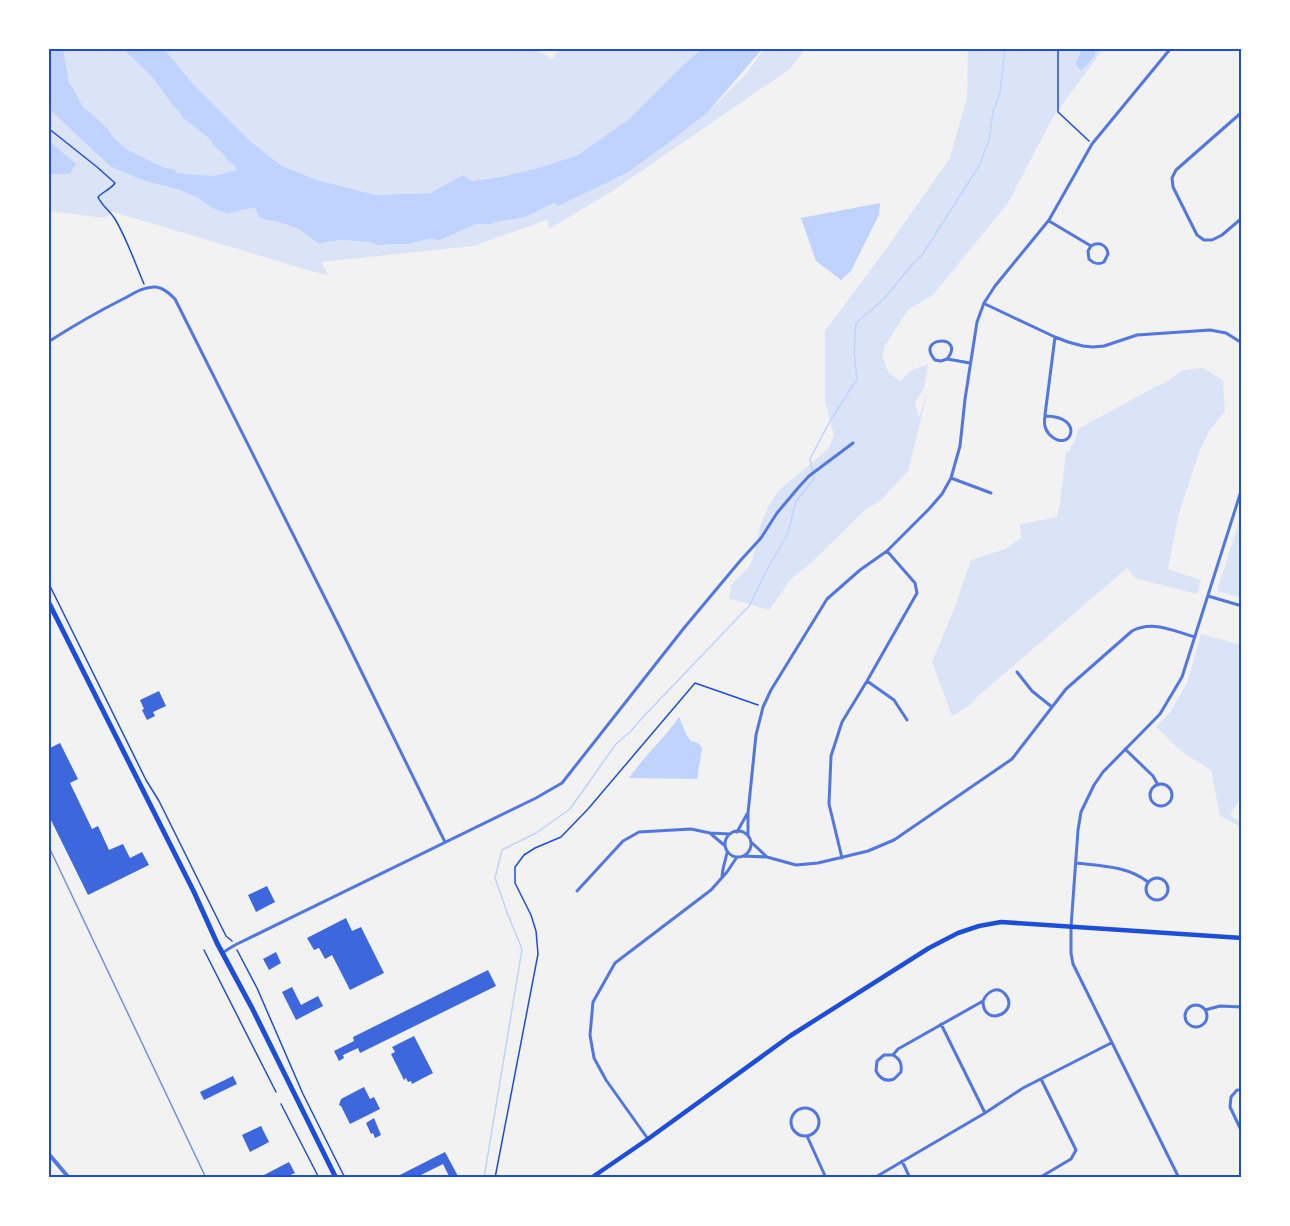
<svg xmlns="http://www.w3.org/2000/svg" width="1290" height="1226" viewBox="0 0 1290 1226" font-family="Arial,sans-serif">
<style>
.green{fill:#dbe4f7}
.water{fill:#bfd3fe}
.lines{fill:none;stroke-linecap:round;stroke-linejoin:round}
.stream{stroke:#bfd3fe;stroke-width:1.5}
.building{fill:#3d67dc}
.path{stroke:#1d4ed8;stroke-width:1.5}
.minor{stroke:#5277de;stroke-width:3}
.tertiary{stroke:#5277de;stroke-width:4}
.secondary{stroke:#1d4ed8;stroke-width:4.5}
.primary{stroke:#1d4ed8;stroke-width:5}
.rail{stroke:#7290e2;stroke-width:1.5}
.neatline{fill:none;stroke:#1d4ed8;stroke-width:2}
</style>
<rect width="100%" height="100%" fill="#f2f2f2"/>
<path class="green" d="M 63,48 L 121,48 L 133,58 L 153,78 L 174,107 L 179,111 L 183,118 L 210,139 L 214,146 L 223,154 L 227,160 L 235,166 L 238,170 L 214,176 L 177,173 L 174,169 L 165,168 L 126,149 L 113,137 L 107,128 L 91,113 L 83,107 L 72,86 L 69,83 Z
M 161,48 L 533,48 L 552,59 L 560,48 L 703,48 L 681,67 L 629,119 L 578,155 L 538,168 L 501,177 L 472,181 L 463,175 L 430,193 L 375,195 L 338,189 L 282,166 L 251,142 L 192,83 Z
M 765,48 L 806,48 L 790,69 L 611,192 L 549,229 L 547,220 L 473,246 L 322,262 L 328,276 L 113,212 L 104,218 L 48,211 L 48,108 L 111,167 L 142,180 L 180,190 L 198,198 L 212,208 L 228,214 L 246,209 L 255,208 L 259,217 L 266,220 L 279,222 L 299,229 L 311,238 L 322,243 L 342,240 L 369,242 L 378,245 L 407,244 L 429,239 L 440,240 L 476,224 L 491,224 L 495,222 L 525,217 L 552,204 L 594,188 L 629,173 L 708,112 L 746,74 Z
M 968,48 L 1102,48 L 1096,59 L 1053,117 L 1008,203 L 933,295 L 908,310 L 886,344 L 882,355 L 888,372 L 900,381 L 912,370 L 928,364 L 924,388 L 915,402 L 919,418 L 928,390 L 908,471 L 880,501 L 865,510 L 811,563 L 791,579 L 769,610 C 756,607 743,601 729,599 L 731,585 L 748,568 L 753,558 L 760,527 L 768,507 L 779,490 L 828,449 L 834,436 L 825,401 L 825,331 L 886,249 L 950,158 L 967,97 Z
M 1203,368 L 1223,380 L 1225,411 L 1209,431 L 1200,450 L 1179,513 L 1168,569 L 1201,580 L 1197,594 L 1135,578 L 1127,568 L 977,697 L 969,706 L 952,716 L 932,662 L 954,609 L 971,560 L 1005,549 L 1021,538 L 1020,524 L 1057,517 L 1060,503 L 1066,453 L 1071,449 L 1071,446 L 1075,441 L 1078,429 L 1157,386 L 1163,384 L 1183,370 Z
M 1242,513 L 1242,598 L 1217,591 Z
M 1201,634 L 1238,644 L 1242,647 L 1242,796 L 1230,815 L 1242,823 L 1242,828 L 1220,816 L 1211,770 L 1182,752 L 1156,727 L 1171,711 L 1187,683 Z"/>
<path class="water" d="M 48,48 L 63,48 L 69,83 L 72,86 L 83,107 L 91,113 L 107,128 L 113,137 L 126,149 L 165,168 L 174,169 L 177,173 L 214,176 L 237,170 L 235,166 L 227,160 L 223,154 L 214,146 L 210,139 L 183,118 L 179,111 L 174,107 L 153,78 L 133,58 L 121,48 L 163,48 L 192,83 L 251,142 L 282,166 L 317,180 L 375,195 L 430,193 L 463,175 L 472,181 L 501,177 L 538,168 L 578,155 L 629,119 L 681,67 L 703,48 L 763,48 L 708,112 L 667,144 L 629,172 L 558,206 L 555,203 L 552,204 L 525,217 L 496,222 L 491,224 L 476,224 L 440,240 L 429,239 L 407,244 L 378,245 L 369,242 L 342,240 L 327,242 L 322,243 L 318,243 L 299,229 L 279,222 L 266,220 L 259,217 L 255,208 L 246,209 L 228,214 L 212,208 L 198,198 L 180,190 L 142,180 L 111,167 L 48,108 Z
M 1082,48 L 1088,48 L 1096,51 L 1094,57 L 1081,71 L 1076,64 Z
M 48,140 L 76,164 L 70,174 L 48,174 Z
M 880,203 L 879,215 L 851,271 L 841,280 L 816,261 L 801,218 Z
M 679,717 L 687,736 L 691,741 L 698,743 L 702,748 L 697,779 L 629,778 C 644,756 664,739 679,717 Z"/>
<g class="lines">
<path class="stream" d="M 484,1178 L 522,949 L 508,915 L 495,878 L 502,850 L 536,833 L 570,809 L 616,744 L 631,731 L 642,718 L 750,605 L 764,575 L 788,533 L 796,501 L 814,479 L 810,459 L 830,421 L 857,379 L 854,351 L 856,323 L 884,299 L 910,267 L 922,255 L 979,166 L 989,141 L 993,112 L 1000,93 L 1005,48"/>
</g>
<path class="building" d="M 159,691 L 166,706 L 153,712 L 155,716 L 147,720 L 142,710 L 144,709 L 140,700 Z
M 60,743 L 78,779 L 70,783 L 92,829 L 98,826 L 109,850 L 123,844 L 130,858 L 142,852 L 149,865 L 88,895 L 48,814 L 48,749 Z
M 267,886 L 275,902 L 256,912 L 248,895 Z
M 346,918 L 352,931 L 361,927 L 384,973 L 350,990 L 332,955 L 325,959 L 319,948 L 314,950 L 307,938 Z
M 276,952 L 281,963 L 269,970 L 263,959 Z
M 488,970 L 496,986 L 360,1053 L 358,1048 L 343,1055 L 344,1058 L 339,1061 L 334,1051 L 354,1041 L 353,1037 Z
M 292,987 L 301,1005 L 318,996 L 323,1006 L 296,1020 L 282,992 Z
M 414,1036 L 433,1073 L 412,1084 L 411,1081 L 408,1082 L 406,1078 L 404,1080 L 391,1054 L 395,1052 L 392,1047 Z
M 233,1076 L 237,1084 L 204,1100 L 200,1092 Z
M 364,1087 L 370,1099 L 374,1097 L 380,1109 L 350,1124 L 341,1106 L 339,1105 L 341,1099 Z
M 374,1118 L 381,1135 L 375,1138 L 373,1133 L 371,1134 L 366,1123 Z
M 261,1126 L 269,1142 L 250,1152 L 242,1135 Z
M 445,1152 L 459,1178 L 450,1178 L 443,1164 L 415,1178 L 394,1178 Z
M 289,1162 L 295,1173 L 284,1178 L 266,1178 L 264,1175 Z"/>
<g class="lines">
<path class="path" d="M 1058,48 L 1058,112 L 1089,141
M 48,128 L 97,167 L 115,183 C 111,189 103,192 98,197 C 102,206 110,211 115,219 C 127,239 135,263 144,284
M 48,582 L 146,780 L 159,801 L 226,936 L 232,941
M 204,950 L 276,1092
M 237,950 L 257,988 L 303,1094 L 345,1178
M 281,1104 L 319,1178
M 495,1178 L 538,954 L 536,931 L 531,915 L 515,883 L 515,867 L 524,855 L 535,848 L 561,837 L 588,809 L 695,683 L 758,705"/>
<path class="minor" d="M 1242,112 L 1176,170 L 1172,178 L 1173,187 L 1197,235 L 1204,240 L 1212,240 L 1222,235 L 1242,218
M 1049,221 L 1091,246 C 1099,241 1107,245 1108,254 L 1104,262 C 1098,265 1094,264 1089,259 L 1088,251 L 1091,246
M 985,304 L 1055,337 L 1068,342 L 1083,346 L 1093,347 L 1104,346 L 1137,335 L 1210,330 L 1226,333 L 1242,343
M 48,342 C 73,326 99,311 125,298 C 134,293 145,286 156,287 C 164,288 170,294 175,299 L 342,632 L 445,842
M 947,359 C 967,334 914,336 935,360 L 941,361 L 947,359 L 970,363
M 1045,415 L 1055,337
M 1045,416 C 1087,416 1070,456 1049,434 C 1044,428 1044,423 1045,416 Z
M 951,478 L 991,493
M 1208,596 L 1242,606
M 1017,672 L 1032,691 L 1052,707
M 867,681 L 894,700 L 907,720
M 1125,749 L 1153,776 L 1158,785
M1150 795a11 11 0 1 1 22 0a11 11 0 1 1-22 0Z
M725 844a13 13 0 1 1 26 0a13 13 0 1 1-26 0Z
M 737,832 L 747,814
M 711,834 L 724,845
M 748,836 L 748,813 L 756,735 L 763,707 L 771,690 L 827,599 L 860,570 L 887,551 L 929,509 L 942,494 L 951,478 L 960,446 L 965,399 L 977,322 L 984,303 L 995,286 L 1049,220 L 1092,144 L 1171,48
M 751,842 L 766,856
M 743,856 L 767,857 L 796,865 L 818,863 L 868,851 L 894,840 L 1012,759 L 1066,689 L 1132,631 C 1153,620 1174,631 1195,637
M 842,858 L 829,804 L 831,756 L 842,722 L 867,681 L 917,593 L 915,583 L 887,551
M 1076,863 C 1102,866 1127,866 1148,882
M 722,876 L 723,869 L 727,853
M1146 889a11 11 0 1 1 22 0a11 11 0 1 1-22 0Z
M 577,891 L 623,841 L 639,832 L 691,829 L 710,833 L 730,834
M 222,953 L 235,945 L 536,798 L 562,783 L 684,628 L 740,561 L 761,538 L 777,513 L 798,488 L 809,476 L 853,443
M1185 1016a11 11 0 1 1 22 0a11 11 0 1 1-22 0Z
M 1205,1010 L 1220,1006 L 1242,1007
M 941,1024 L 985,1113
M 893,1055 C 900,1059 902,1063 901,1072 L 894,1079 C 886,1082 880,1079 876,1071 L 877,1061 L 884,1055 L 893,1055 L 898,1049 L 983,1001 C 987,992 997,985 1005,994 C 1021,1012 983,1029 983,1001
M 1242,1090 L 1237,1090 L 1231,1097 L 1230,1107 L 1242,1132
M791 1122a14 14 0 1 1 28 0a14 14 0 1 1-28 0Z
M 807,1136 L 826,1178
M 648,1139 L 606,1080 L 594,1058 L 590,1035 L 593,1002 L 615,963 L 711,890 L 727,872 L 737,857
M 902,1161 L 910,1178
M 874,1178 L 985,1113 L 1023,1088 L 1111,1043
M 1039,1178 L 1071,1159 L 1076,1150 L 1041,1079
M 1179,1178 L 1073,964 L 1071,953 L 1071,927 L 1078,830 L 1081,812 L 1094,785 L 1103,772 L 1160,714 L 1182,677 L 1242,488"/>
<path class="tertiary" d="M 48,1153 L 69,1178"/>
<path class="secondary" d="M 591,1178 L 648,1139 L 790,1036 L 929,948 L 958,933 L 979,926 L 1001,922 L 1242,938"/>
<path class="primary" d="M 48,601 L 194,892 L 217,943 L 252,1008 L 336,1178"/>
<path class="rail" d="M 48,845 L 206,1178"/>
</g>
<rect width="1290" height="1226" fill="none" stroke="#ffffff" stroke-width="99"/>
<rect x="50" y="50" width="1190" height="1126" class="neatline"/>
</svg>
